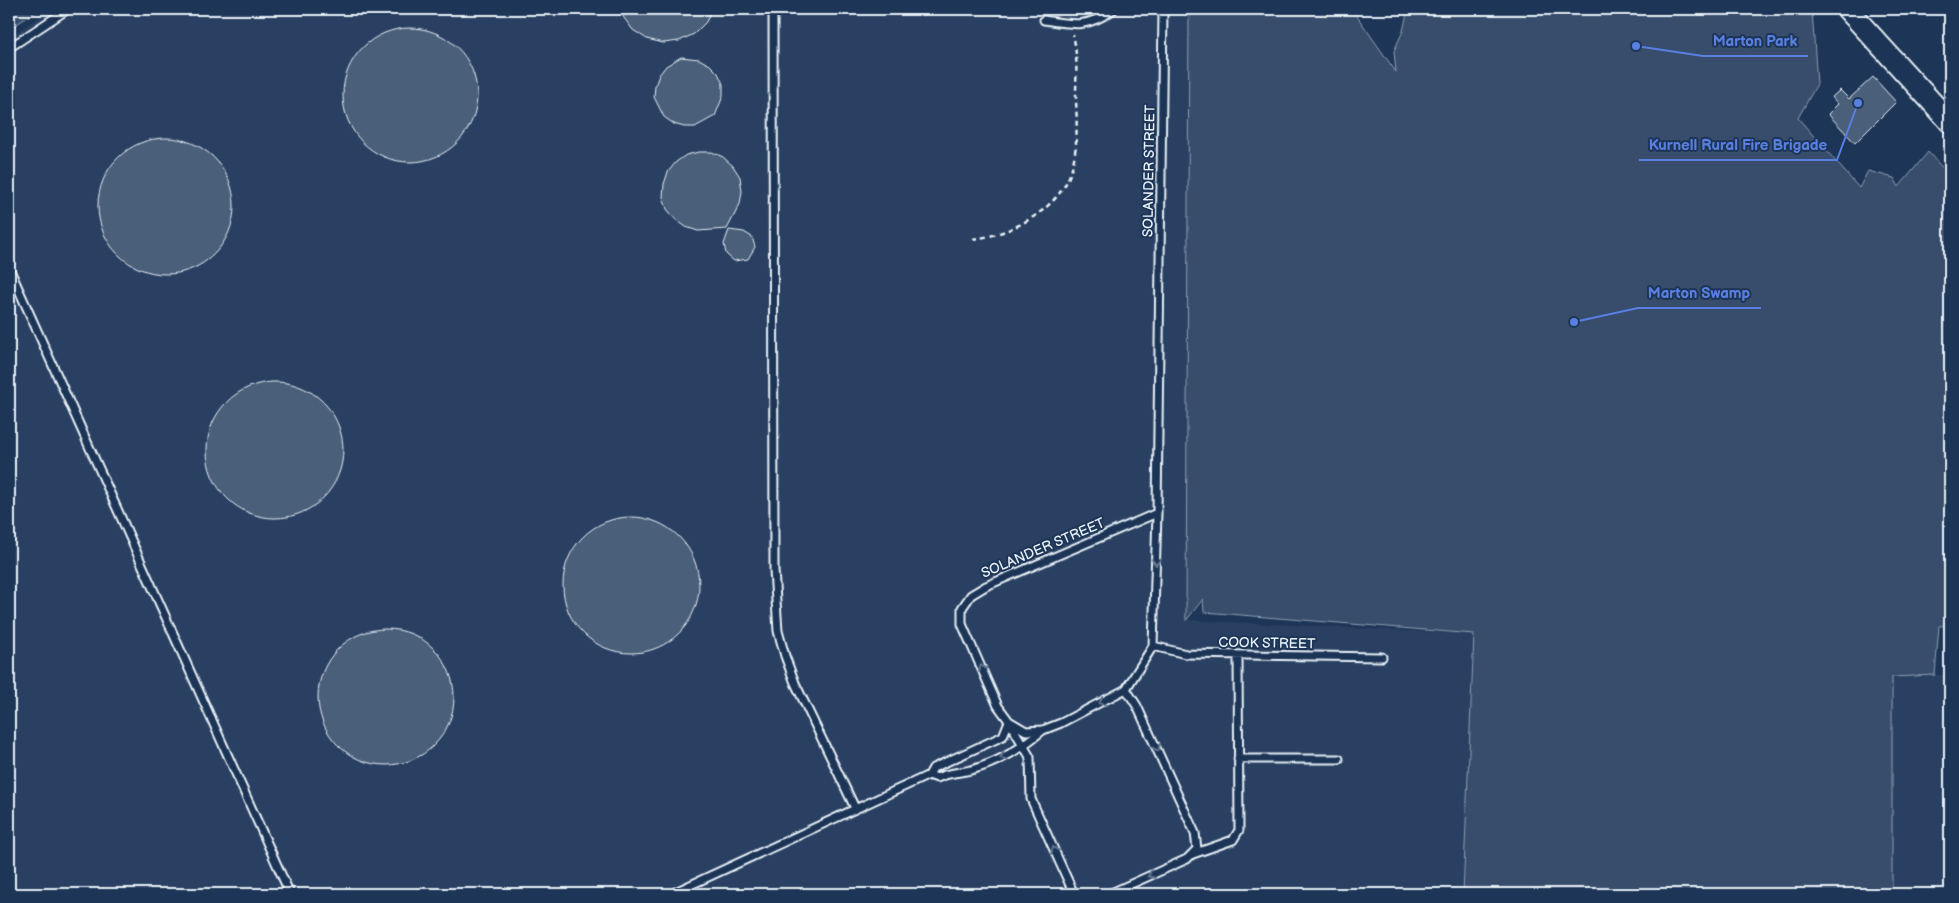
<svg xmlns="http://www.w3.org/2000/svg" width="1959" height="903" viewBox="0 0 1959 903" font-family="'Balsamiq Sans',sans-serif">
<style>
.built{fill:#2a4162}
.green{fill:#374d6c;stroke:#909fb2}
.building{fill:#495e7a;stroke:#e8f1f8}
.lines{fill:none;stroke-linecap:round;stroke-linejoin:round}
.service-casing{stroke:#e8f1f8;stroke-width:11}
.secondary-casing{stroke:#e8f1f8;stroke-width:24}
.path{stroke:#e8f1f8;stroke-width:2.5;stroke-dasharray:5 4;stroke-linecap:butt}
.service{stroke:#1d3557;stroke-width:7}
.secondary{stroke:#1d3557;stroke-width:20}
.oneway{stroke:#64778f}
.labels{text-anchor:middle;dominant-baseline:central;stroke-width:4;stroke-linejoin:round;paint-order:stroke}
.street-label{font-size:14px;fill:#e8f1f8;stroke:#1d3557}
.leader{fill:none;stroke:#5a7fe2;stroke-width:2}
.callout-dot{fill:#5a7fe2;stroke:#1d3557;stroke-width:2}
.callout-label{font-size:15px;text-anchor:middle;font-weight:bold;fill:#5a7fe2;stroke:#1d3557;stroke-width:4;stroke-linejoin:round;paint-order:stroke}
</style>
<rect width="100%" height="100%" fill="#1d3557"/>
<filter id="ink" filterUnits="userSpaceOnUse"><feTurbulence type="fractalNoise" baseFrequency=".02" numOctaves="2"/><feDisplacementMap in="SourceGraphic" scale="10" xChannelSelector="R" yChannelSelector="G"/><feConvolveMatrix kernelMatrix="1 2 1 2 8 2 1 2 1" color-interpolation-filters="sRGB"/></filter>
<g filter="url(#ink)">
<path class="built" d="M 51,9 L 1189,9 L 1186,620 L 1474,634 L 1463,894 L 9,894 L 9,37 Z
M 1950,675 L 1950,894 L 1892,894 L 1892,676 Z"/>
<path class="green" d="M 9,9 L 40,9 L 9,29 Z
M 1189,9 L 1352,9 L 1396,72 L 1394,51 L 1403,31 L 1408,9 L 1812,9 L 1817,84 L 1798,118 L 1859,188 L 1868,171 L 1894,178 L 1899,187 L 1928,152 L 1950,176 L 1950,625 L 1939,626 L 1935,675 L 1892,677 L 1892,894 L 1463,894 L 1474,634 L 1204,612 L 1203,599 L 1186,621 Z"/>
<path class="building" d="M 620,9 L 712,9 L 706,22 L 694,34 L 679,41 L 663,43 L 647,39 L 633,30 L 624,18 Z
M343 95a67 67 0 1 1 134 0a67 67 0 1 1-134 0Z
M 681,57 L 699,59 L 710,65 L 718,73 L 723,84 L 723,96 L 715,116 L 695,127 L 684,127 L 674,124 L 664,117 L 654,97 L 655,86 L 659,75 L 666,66 Z
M 1873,77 L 1896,102 L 1855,143 L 1828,114 L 1838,104 L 1832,97 L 1840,90 L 1849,99 Z
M98 206a68 68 0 1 1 136 0a68 68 0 1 1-136 0Z
M 699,152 L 712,152 L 723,157 L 733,166 L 740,177 L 742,191 L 740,204 L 727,229 L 698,231 L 686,227 L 675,219 L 667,209 L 663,197 L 664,184 L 668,172 L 676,162 L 686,155 Z
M 729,230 L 744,232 L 752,237 L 755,247 L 748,259 L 734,261 L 726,254 L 724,244 Z
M207 450a68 68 0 1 1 136 0a68 68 0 1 1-136 0Z
M563 585a68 68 0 1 1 136 0a68 68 0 1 1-136 0Z
M318 697a68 68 0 1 1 136 0a68 68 0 1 1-136 0Z"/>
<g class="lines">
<g class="service-casing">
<path id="service" d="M 773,9 L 774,570 L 778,631 L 785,656 L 795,683 L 855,808
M 1044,20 C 1074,25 1088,28 1114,9
M 9,48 L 68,9
M 9,268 L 290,894
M 1157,513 L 986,586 L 971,595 L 962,608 L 962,624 L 998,706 L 1009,721 L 1026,731 L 1043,730 L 1061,723 L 1126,689 L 1153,646 L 1157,513 L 1163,9
M 1153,646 L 1186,654 L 1382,657
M 1010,723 L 1030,757 L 1031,799 L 1074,894
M 1238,759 L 1339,759
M 929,775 L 937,778 C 949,772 959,773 971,770 C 1000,762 1020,749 1043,730
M 1193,854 L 1233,840 L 1239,830 L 1238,655
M 690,885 L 694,894
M 671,894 L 929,775 L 933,768 L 1003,736 L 1009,721
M 1109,894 L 1187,859 L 1197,849 L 1195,833 L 1137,706 L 1126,689"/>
</g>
<g class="secondary-casing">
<path id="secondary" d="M 1847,9 L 1950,122"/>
</g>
<path class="path" d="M 973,239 C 1009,235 1057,211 1070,174 C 1078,151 1077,123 1076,99 C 1076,77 1078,55 1073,34"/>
<use href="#service" class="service"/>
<use href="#secondary" class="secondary"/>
</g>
<defs><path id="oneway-chevron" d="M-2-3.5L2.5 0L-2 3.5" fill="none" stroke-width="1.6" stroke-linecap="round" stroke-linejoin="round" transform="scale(1.25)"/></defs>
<g class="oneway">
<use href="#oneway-chevron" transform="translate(1156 562) rotate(91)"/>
<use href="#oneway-chevron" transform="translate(982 668) rotate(-114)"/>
<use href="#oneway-chevron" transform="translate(1102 702) rotate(153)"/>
<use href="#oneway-chevron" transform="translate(1157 748) rotate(65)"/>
<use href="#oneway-chevron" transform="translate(1003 757) rotate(157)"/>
<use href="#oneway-chevron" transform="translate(1054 850) rotate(-114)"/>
<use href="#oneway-chevron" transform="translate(1151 875) rotate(155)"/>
</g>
</g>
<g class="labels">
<g class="street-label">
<text transform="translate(1149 171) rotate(-89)">SOLANDER STREET</text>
<text transform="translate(1043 548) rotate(-23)">SOLANDER STREET</text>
<text transform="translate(1267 643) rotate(1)">COOK STREET</text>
</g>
</g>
<path class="leader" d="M1636 46L1703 56H1808M1858 103L1837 160H1639M1574 322L1638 308H1761"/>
<g class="callout-dot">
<circle cx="1636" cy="46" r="5"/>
<circle cx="1858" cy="103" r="5"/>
<circle cx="1574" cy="322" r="5"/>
</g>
<g class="callout-label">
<text x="1755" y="46">Marton Park</text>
<text x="1738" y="150">Kurnell Rural Fire Brigade</text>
<text x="1699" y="298">Marton Swamp</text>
</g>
<rect width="1959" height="903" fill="none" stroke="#1d3557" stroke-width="30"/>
<rect x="15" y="15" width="1929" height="873" fill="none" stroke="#e8f1f8" stroke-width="2" filter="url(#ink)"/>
</svg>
